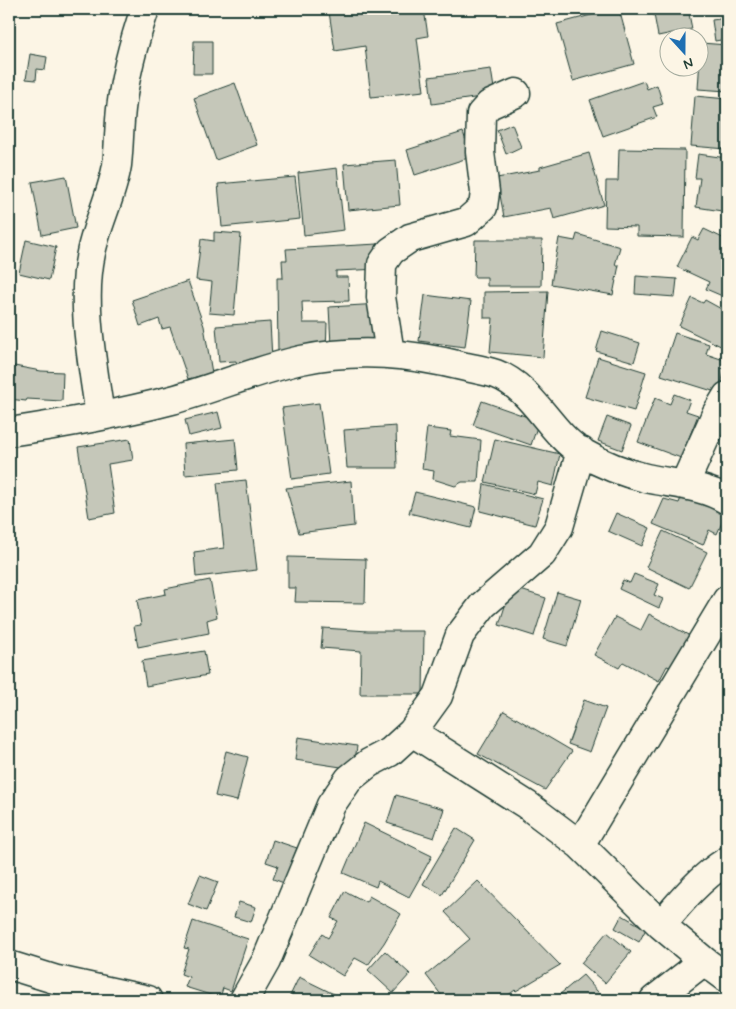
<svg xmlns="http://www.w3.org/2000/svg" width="736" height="1009" viewBox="0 0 736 1009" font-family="Mynerve,sans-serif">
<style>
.building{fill:#c5c7b9;stroke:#1f3d34}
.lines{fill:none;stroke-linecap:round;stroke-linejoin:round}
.street-casing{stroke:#1f3d34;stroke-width:31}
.street{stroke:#fcf5e5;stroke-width:28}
</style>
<rect width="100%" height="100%" fill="#fcf5e5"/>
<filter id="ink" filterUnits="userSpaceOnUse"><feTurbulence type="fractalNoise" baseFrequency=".02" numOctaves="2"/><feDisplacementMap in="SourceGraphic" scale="10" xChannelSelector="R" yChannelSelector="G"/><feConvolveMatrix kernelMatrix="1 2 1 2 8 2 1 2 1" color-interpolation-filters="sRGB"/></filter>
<g filter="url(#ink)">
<path class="building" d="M 349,9 L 424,9 L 428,36 L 417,38 L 424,91 L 371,97 L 365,46 L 335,51 L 329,12 Z
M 614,9 L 619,9 L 634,64 L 573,81 L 557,24 Z
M 653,9 L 688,9 L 692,29 L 658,36 Z
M 727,18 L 727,39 L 715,41 L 712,20 Z
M 194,41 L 212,41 L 212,74 L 193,74 Z
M 701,43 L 727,45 L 727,91 L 698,89 Z
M 30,54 L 47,57 L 45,70 L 37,69 L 36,80 L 26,79 Z
M 491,69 L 495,95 L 432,104 L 429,77 Z
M 644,81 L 647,89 L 657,85 L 663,104 L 653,107 L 657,117 L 603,136 L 590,100 Z
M 235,83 L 257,145 L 216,160 L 194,98 Z
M 695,96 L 727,99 L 727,149 L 691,146 Z
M 512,124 L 521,147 L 506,154 L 497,130 Z
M 463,132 L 471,157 L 415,175 L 407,150 Z
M 619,149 L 685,150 L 684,237 L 637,236 L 637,227 L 605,226 L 606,181 L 618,181 Z
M 589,153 L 604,205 L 554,219 L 551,208 L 504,217 L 497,178 L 540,170 L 540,167 Z
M 698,154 L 727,158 L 727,216 L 721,214 L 722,211 L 696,207 L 700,178 L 695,178 Z
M 396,160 L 400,205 L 348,210 L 344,164 Z
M 337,168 L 344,230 L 304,235 L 298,173 Z
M 66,176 L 76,228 L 42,235 L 32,182 Z
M 295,177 L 300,219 L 222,227 L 218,184 Z
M 704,229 L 727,240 L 727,298 L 706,289 L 709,282 L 677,267 L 692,237 L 698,240 Z
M 214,232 L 241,234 L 234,315 L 209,313 L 212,282 L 196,280 L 201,239 L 214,241 Z
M 577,234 L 620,247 L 615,265 L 619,265 L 613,295 L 551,284 L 559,238 L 575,241 Z
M 26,240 L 56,247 L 49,280 L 19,273 Z
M 475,240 L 542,240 L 541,286 L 487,286 L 487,277 L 474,277 Z
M 378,244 L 380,269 L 336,271 L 336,277 L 348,277 L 349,301 L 302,302 L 303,323 L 327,323 L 326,352 L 278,352 L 277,278 L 283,278 L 282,260 L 287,260 L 286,249 Z
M 636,276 L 677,279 L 675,297 L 635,294 Z
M 188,281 L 204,326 L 212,373 L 188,379 L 170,327 L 162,329 L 159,319 L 140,326 L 132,300 Z
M 548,291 L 543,357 L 490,352 L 493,318 L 484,318 L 484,292 Z
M 425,295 L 471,301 L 465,347 L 419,341 Z
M 692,298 L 703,303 L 705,300 L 725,311 L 724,313 L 727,315 L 727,349 L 679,326 Z
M 380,304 L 382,342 L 331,345 L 329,307 Z
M 270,322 L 272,359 L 238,373 L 236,361 L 219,362 L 216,326 Z
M 602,331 L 640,343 L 634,362 L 596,351 Z
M 675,333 L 709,344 L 706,354 L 727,361 L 719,393 L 661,375 Z
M 598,357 L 646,372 L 634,411 L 585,397 Z
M 9,365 L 41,371 L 63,372 L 62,401 L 27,399 L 26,401 L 9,399 L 9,401 Z
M 674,394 L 690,400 L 686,411 L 698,415 L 681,458 L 638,442 L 655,398 L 670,404 Z
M 482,401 L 539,421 L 531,445 L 473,425 Z
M 319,403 L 329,474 L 292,479 L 282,408 Z
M 218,412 L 222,428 L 189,436 L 185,420 Z
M 607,417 L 631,426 L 622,450 L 598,441 Z
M 396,426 L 397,468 L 347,468 L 344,430 Z
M 427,428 L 451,431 L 450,436 L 481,440 L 478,482 L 462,482 L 455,486 L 433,479 L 434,471 L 422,469 Z
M 130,439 L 133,460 L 108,464 L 115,513 L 89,518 L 78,447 Z
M 235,439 L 238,470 L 185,475 L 183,444 Z
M 495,439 L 560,454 L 553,486 L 538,482 L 535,494 L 485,482 Z
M 246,480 L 257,570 L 196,577 L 194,552 L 224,548 L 217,483 Z
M 351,481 L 354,526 L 299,533 L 286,488 Z
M 484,484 L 543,499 L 535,525 L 480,511 Z
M 415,492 L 476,507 L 471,528 L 409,513 Z
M 683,493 L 727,511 L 717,534 L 709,530 L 703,545 L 653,524 L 664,499 L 679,503 Z
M 616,513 L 650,528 L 642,546 L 608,531 Z
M 663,531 L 707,552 L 689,588 L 646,567 Z
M 288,557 L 366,559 L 365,603 L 295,602 L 296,588 L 288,588 Z
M 634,574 L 659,584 L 654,595 L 663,599 L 659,608 L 619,589 L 623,580 L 630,583 Z
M 210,580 L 217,617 L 207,620 L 209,633 L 138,647 L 134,626 L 141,625 L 137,600 L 166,594 L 165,589 Z
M 511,587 L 546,598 L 534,636 L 499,625 Z
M 557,592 L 581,599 L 567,646 L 543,639 Z
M 649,614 L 692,637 L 674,669 L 667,666 L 659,681 L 623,662 L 619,668 L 594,655 L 615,617 L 641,630 Z
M 323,628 L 368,631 L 424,631 L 423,694 L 360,694 L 361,651 L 321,648 Z
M 204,651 L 208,675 L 146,686 L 142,661 Z
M 584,700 L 606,708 L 590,752 L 568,744 Z
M 504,711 L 572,751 L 545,790 L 478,754 Z
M 298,737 L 357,746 L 354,769 L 295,760 Z
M 226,751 L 248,757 L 237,801 L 215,796 Z
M 396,795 L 444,809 L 434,838 L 387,823 Z
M 364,823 L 432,856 L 409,897 L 378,881 L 376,887 L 343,873 Z
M 456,828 L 475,840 L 442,895 L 423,884 Z
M 273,840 L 297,848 L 284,883 L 273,879 L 278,866 L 266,862 Z
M 200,875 L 218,882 L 206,911 L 188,904 Z
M 478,881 L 560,965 L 516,991 L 515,990 L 502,1000 L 445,1000 L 426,975 L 470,939 L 445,912 Z
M 345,891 L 366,902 L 369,896 L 401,914 L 384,943 L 368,965 L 355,958 L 343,976 L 309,955 L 322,934 L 328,938 L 338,921 L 331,918 Z
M 239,902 L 256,907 L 251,922 L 234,917 Z
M 622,915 L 646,929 L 639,942 L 615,928 Z
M 193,921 L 248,939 L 231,991 L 223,988 L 220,998 L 185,987 L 189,977 L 181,974 L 189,949 L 184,948 Z
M 607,932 L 631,952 L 605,983 L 581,963 Z
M 385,951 L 410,974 L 393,993 L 368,970 Z
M 583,975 L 605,1000 L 553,1000 Z
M 299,977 L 340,997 L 338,1000 L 288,1000 Z"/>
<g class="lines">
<g class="street-casing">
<path id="street" d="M 390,353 L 381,297 L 382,264 L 391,251 L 410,238 L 466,222 L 483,207 L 485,192 L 480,152 L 481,114 L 489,105 L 516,93
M 100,416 C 93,365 80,303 91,253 C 97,223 112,196 117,165 C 119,147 119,127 121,109 C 125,74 134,41 145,9
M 9,432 C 63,424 118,414 172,400 C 215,388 257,370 301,360 C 358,348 410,353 466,367 C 476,369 487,371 496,374 C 533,388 549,432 581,452 C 600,463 624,473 646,478 C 673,484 703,485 727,500
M 684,485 L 716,414 L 727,396
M 412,732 L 527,805 L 580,845 L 661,925 L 704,961 L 727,978
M 580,845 L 727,600
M 661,925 C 681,901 701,877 727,861
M 9,965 L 57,980 L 148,1000
M 244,1000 L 266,961 L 331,805 L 349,779 L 369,763 L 390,752 L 412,732 L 438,696 L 460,635 L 483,605 L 542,554 L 559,527 L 581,451
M 654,1000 L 704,961"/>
</g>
<use href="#street" class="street"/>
</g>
</g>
<rect width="736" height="1009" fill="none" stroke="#fcf5e5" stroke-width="30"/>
<rect x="15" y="15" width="706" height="979" fill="none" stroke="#1f3d34" stroke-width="2" filter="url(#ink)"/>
<g transform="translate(684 52) rotate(159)"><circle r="24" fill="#fcf5e5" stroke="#a4ab9e"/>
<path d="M0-4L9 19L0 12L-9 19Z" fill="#1f6fb2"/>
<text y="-8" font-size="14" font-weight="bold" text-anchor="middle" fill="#1f3d34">N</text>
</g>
</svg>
